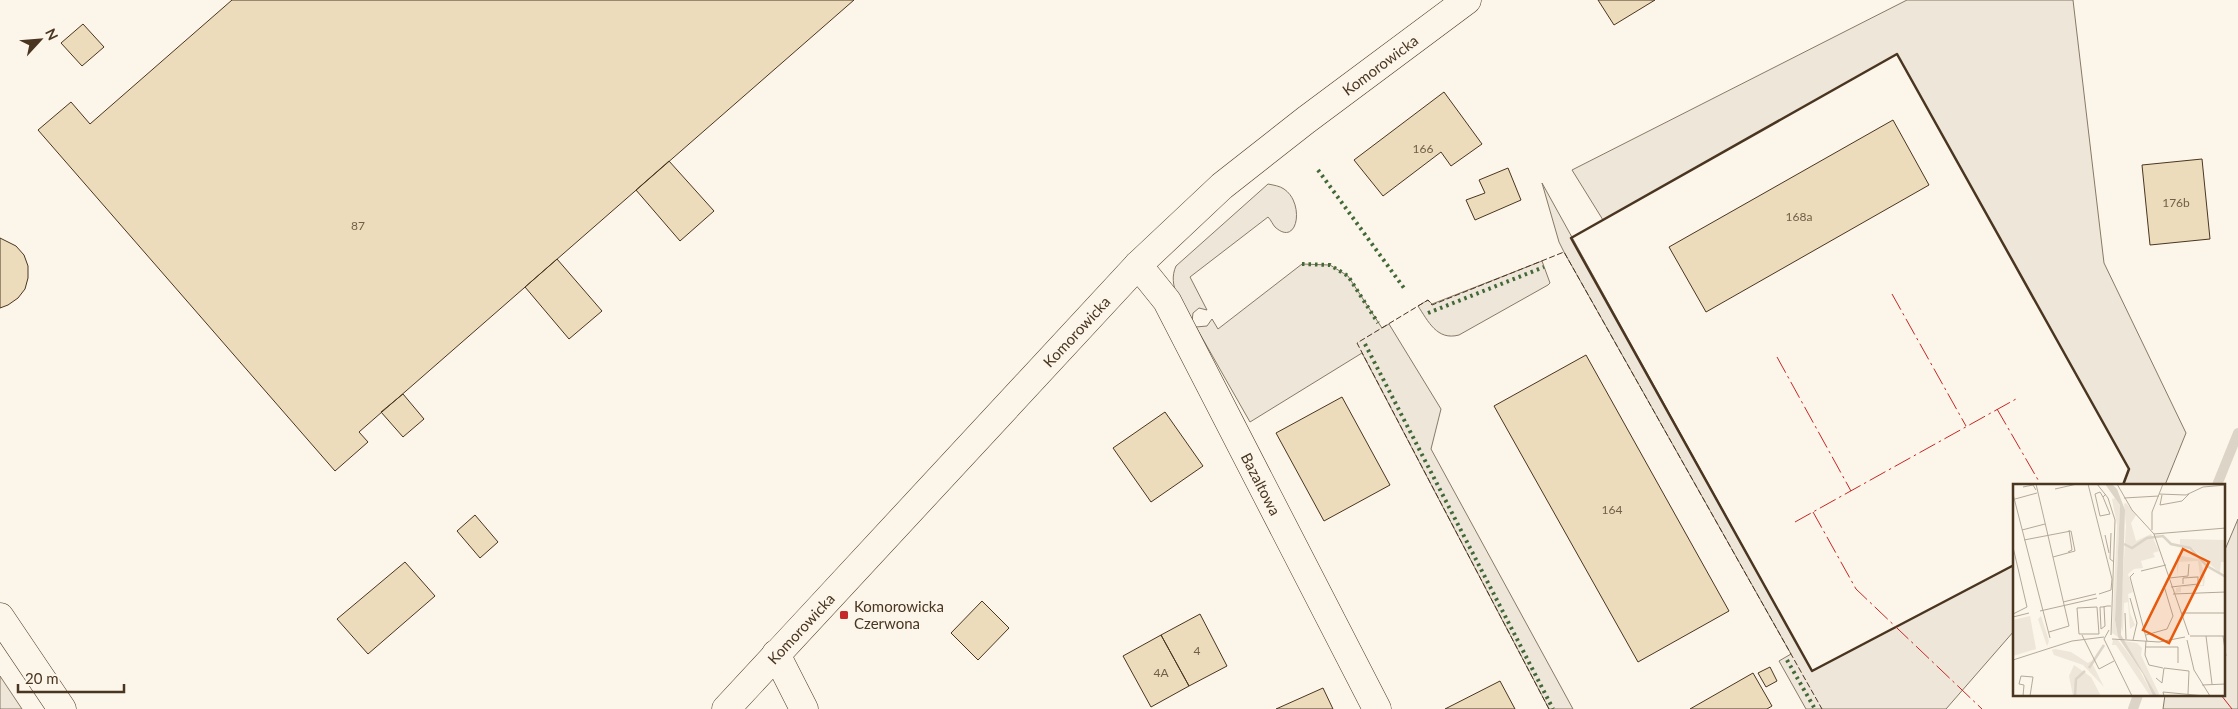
<svg xmlns="http://www.w3.org/2000/svg" width="2238" height="709" viewBox="0 0 2238 709" font-family="Lato,sans-serif">
<style>
.green{fill:#ede6d9;stroke:#887966}
.lines{fill:none;stroke-linecap:round;stroke-linejoin:round}
.stream{stroke:#dcd4c6;stroke-width:10}
.building{fill:#ecdcbc;stroke:#4a3520}
.minor-casing{stroke:#4a3520;stroke-width:29}
.tertiary-casing{stroke:#4a3520;stroke-width:29}
.minor{stroke:#fbf6e9;stroke-width:28}
.tertiary{stroke:#fbf6e9;stroke-width:28}
.hedge{stroke:#436837;stroke-width:4;stroke-dasharray:2.5 4;stroke-linecap:butt}
.fence{stroke:#4a3520;stroke-width:1;stroke-dasharray:6 2.5;stroke-linecap:butt}
.wall{stroke:#4a3520;stroke-width:2.5}
.power{stroke:#c62828;stroke-width:1;stroke-dasharray:18 4 2.5 4;stroke-linecap:butt}
.poi-dot{fill:#c62828;stroke:#fbf6e9;stroke-width:2}
.labels{text-anchor:middle;dominant-baseline:central;stroke-width:4;stroke-linejoin:round;paint-order:stroke}
.number-label{font-size:12px;fill:#725f47}
.street-label{font-size:15px;fill:#4a3520;stroke:#fbf6e9}
.poi-label{font-size:15px;fill:#4a3520;stroke:#fbf6e9;text-anchor:start}
.inset-river{fill:none;stroke:#dcd4c6;stroke-width:2.5}
.inset-road{fill:none;stroke:#b4a999;stroke-width:1}
.view{fill:#e8590c;fill-opacity:0.15;stroke:#e8590c;stroke-width:2.5}
.inset-edge{fill:none;stroke:#4a3520;stroke-width:2.5}
</style>
<rect width="100%" height="100%" fill="#fbf6e9"/>
<path class="green" d="M 1907,0 L 2073,0 L 2104,263 L 2186,433 L 2165,485 L 2123,485 L 2129,469 L 1897,54 L 1603,220 L 1572,170 Z
M 1542,183 L 1812,671 L 2014,565 L 2014,631 L 1946,709 L 1806,709 L 1779,661 L 1791,654 L 1564,252 L 1559,242 Z
M 1268,184 C 1273,185 1280,186 1284,189 C 1305,203 1298,248 1275,227 C 1273,225 1271,220 1268,217 L 1190,277 L 1207,310 L 1199,308 L 1193,313 L 1192,321 C 1182,304 1167,286 1176,266 Z
M 1542,261 L 1550,283 L 1548,285 L 1459,335 C 1437,341 1428,321 1418,306 L 1428,300 L 1432,304 Z
M 1302,264 L 1330,265 L 1348,276 L 1382,328 L 1389,324 L 1441,409 L 1431,449 L 1573,709 L 1549,709 L 1362,353 L 1250,422 L 1196,327 L 1207,326 L 1212,319 L 1218,329 Z
M 2238,519 L 2238,709 L 2163,709 L 2165,695 L 2224,695 L 2224,552 Z
M 0,676 L 22,709 L 0,709 Z"/>
<g class="lines">
<path class="stream" d="M 2217,485 L 2238,433
M 2133,709 L 2138,695"/>
</g>
<path class="building" d="M 232,0 L 854,0 L 359,432 L 368,442 L 335,471 L 38,130 L 71,102 L 90,124 Z
M 1598,0 L 1655,0 L 1614,25 Z
M 83,24 L 104,47 L 82,66 L 61,43 Z
M 1444,92 L 1482,144 L 1451,166 L 1441,152 L 1383,196 L 1354,160 Z
M 1893,120 L 1929,185 L 1706,312 L 1669,247 Z
M 2202,159 L 2210,239 L 2150,245 L 2142,165 Z
M 669,161 L 714,211 L 680,241 L 636,190 Z
M 1508,168 L 1521,200 L 1475,220 L 1466,200 L 1485,193 L 1479,180 Z
M 0,238 L 16,246 L 24,255 L 28,266 L 28,278 L 25,289 L 18,298 L 8,305 L 0,308 Z
M 557,259 L 602,311 L 569,339 L 525,287 Z
M 1586,355 L 1729,611 L 1638,662 L 1494,406 Z
M 403,394 L 424,419 L 403,437 L 381,412 Z
M 1342,397 L 1390,485 L 1324,521 L 1276,433 Z
M 1165,412 L 1203,466 L 1151,502 L 1113,448 Z
M 475,515 L 498,542 L 480,558 L 457,531 Z
M 405,562 L 435,596 L 368,654 L 337,619 Z
M 982,601 L 1009,628 L 978,660 L 951,633 Z
M 1200,614 L 1227,666 L 1189,686 L 1161,635 Z
M 1161,635 L 1189,686 L 1151,707 L 1123,656 Z
M 1770,667 L 1777,681 L 1766,687 L 1758,673 Z
M 1753,673 L 1772,706 L 1767,709 L 1690,709 Z
M 1500,681 L 1515,709 L 1445,709 Z
M 1323,688 L 1333,709 L 1276,709 Z"/>
<g class="lines">
<g class="minor-casing">
<g id="minor">
<path id="s1" d="M 1138,265 L 1167,301 L 1377,709"/>
<path d="M 776,654 L 804,709"/>
</g>
</g>
<g class="tertiary-casing">
<g id="tertiary">
<path d="M 0,617 L 62,709"/>
<path id="s2" d="M 726,709 L 1138,265 L 1222,186 L 1306,120 L 1467,0"/>
</g>
</g>
<use href="#minor" class="minor"/>
<use href="#tertiary" class="tertiary"/>
<path class="hedge" d="M 1318,170 L 1404,288
M 1302,264 L 1330,265 L 1348,276 L 1378,323
M 1428,313 L 1544,267
M 1365,344 L 1553,709
M 1787,660 L 1815,709"/>
<path class="fence" d="M 1549,709 L 1357,343 L 1428,300 L 1432,305 L 1564,252 L 1822,709"/>
<path class="wall" d="M 2014,565 L 1812,671 L 1571,238 L 1897,54 L 2129,469 L 2123,485"/>
<path class="power" d="M 1892,294 L 1966,426
M 1777,357 L 1851,491
M 1997,409 L 2041,485
M 1813,512 L 1856,589 L 1982,709
M 1795,522 L 2016,399
M 2221,695 L 2232,709"/>
</g>
<rect class="poi-dot" x="839" y="610" width="10" height="10" rx="2.5"/>
<g class="labels">
<g class="number-label">
<text x="1423" y="148">166</text>
<text x="2176" y="202">176b</text>
<text x="1799" y="216">168a</text>
<text x="358" y="225">87</text>
<text x="1612" y="509">164</text>
<text x="1197" y="650">4</text>
<text x="1161" y="672">4A</text>
</g>
<g class="street-label">
<text stroke="none"><textPath href="#s2" startOffset="920">Komorowicka</textPath></text>
<text stroke="none"><textPath href="#s2" startOffset="515">Komorowicka</textPath></text>
<text stroke="none"><textPath href="#s1" startOffset="252">Bazaltowa</textPath></text>
<text stroke="none"><textPath href="#s2" startOffset="110">Komorowicka</textPath></text>
</g>
<g class="poi-label">
<text x="854" y="606">Komorowicka<tspan x="854" dy="17">Czerwona</tspan></text>
</g>
</g>
<g transform="translate(2013 484)">
<rect width="212" height="212" fill="#fbf6e9"/>
<path d="M 102,14 L 107,21 L 102,136 L 105,153 L 99,149 L 104,41 L 99,15 ZM 113,19 L 123,31 L 118,39 L 123,57 L 138,50 L 146,67 L 140,69 L 142,73 L 128,77 L 130,84 L 121,85 L 115,90 L 120,108 L 115,110 L 117,129 L 122,141 L 117,145 L 115,118 L 111,119 L 110,148 L 107,140 L 113,42 L 111,20 ZM 167,55 L 212,56 L 212,78 L 208,78 L 207,89 L 179,64 L 167,62 ZM 164,71 L 185,75 L 188,78 L 192,93 L 191,102 L 168,103 L 168,108 L 162,109 L 160,103 L 163,108 L 163,104 L 172,102 L 190,101 L 189,93 L 164,93 L 187,92 L 185,77 L 166,78 L 164,92 ZM 17,132 L 23,165 L 0,172 L 0,136 ZM 28,132 L 36,157 L 34,162 L 25,135 ZM 100,156 L 105,156 L 124,181 L 140,212 L 137,212 L 103,161 L 99,161 ZM 110,157 L 124,159 L 129,164 L 128,171 L 147,212 L 144,212 ZM 42,165 L 58,168 L 75,179 L 78,177 L 91,203 L 70,181 L 41,171 L 39,166 ZM 61,181 L 78,193 L 88,212 L 60,212 L 56,192 Z" fill="#ede6d9"/>
<path d="M 92,0 L 99,0 L 104,5 L 112,26 L 108,151 L 144,212 L 140,212 L 130,190 L 105,153 L 102,136 L 107,21 Z" fill="#dcd4c6"/>
<path class="inset-river" d="M 111,60 L 119,64 L 134,54 L 150,52 L 158,60 L 177,64 L 194,82 L 213,93M 76,184 L 91,161M 62,212 L 63,195 L 72,187"/>
<path class="inset-road" d="M 23,0 L 56,142 L 36,148M 75,0 L 99,95 L 98,106 L 86,110M 84,0 L 95,14 L 102,36 L 98,151M 104,0 L 119,26 L 141,50 L 176,151M 10,3 L 20,1 L 23,6M 42,5 L 64,0M 0,10 L 37,154M 146,10 L 173,11 L 190,3 L 213,1M 149,11 L 147,21 L 169,17 L 176,10M 90,13 L 87,8 L 82,10 L 87,32 L 97,30 L 90,13 L 93,10M 111,14 L 146,12M 2,15 L 24,9M 9,46 L 32,40M 139,46 L 139,28 L 150,0M 98,49 L 97,75 L 101,78M 141,50 L 213,44M 92,51 L 96,69M 11,56 L 58,47 L 62,67 L 40,73M 0,63 L 14,123 L 0,130M 55,68 L 59,66 L 56,46M 128,87 L 153,81M 121,89 L 117,93 L 134,157M 156,94 L 175,92 L 176,80M 158,103 L 185,100 L 185,93 L 170,94 L 170,100M 160,110 L 213,108M 117,114 L 124,139 L 120,156M 50,118 L 83,110M 91,122 L 92,142 L 88,145 L 87,123 L 90,123 L 94,122 L 98,122M 84,123 L 86,150 L 66,150 L 64,124 ZM 27,127 L 84,114M 112,129 L 113,155M 168,129 L 213,129M 0,133 L 16,129M 96,146 L 91,155 L 119,212M 69,151 L 86,185 L 101,177M 133,151 L 154,145 L 160,132 L 151,102M 177,152 L 213,152M 193,152 L 199,200M 210,152 L 213,172M 99,155 L 146,158 L 172,153M 174,156 L 181,186 L 197,212M 133,157 L 132,171 L 136,181 L 150,184M 132,163 L 165,163 L 165,179M 0,176 L 59,157 L 91,153M 143,194 L 149,199 L 151,184 L 176,187 L 175,210M 189,201 L 213,200M 10,212 L 11,201 L 6,200 L 8,192 L 20,193 L 17,212M 151,212 L 150,208 L 192,212"/>
<path class="view" d="M 170,65 L 196,78 L 156,159 L 130,146 Z"/>
<rect width="212" height="212" class="inset-edge"/>
</g>
<g transform="translate(40 40) rotate(64)" stroke="#fbf6e9" stroke-width="4" paint-order="stroke">
<path d="M0-4L9 19L0 12L-9 19Z" fill="#4a3520"/>
<text y="-8" font-size="14" font-weight="bold" text-anchor="middle" fill="#4a3520">N</text>
</g>
<path d="M18 684v8h106v-8" fill="none" stroke="#4a3520" stroke-width="2.5"/>
<text x="25" y="684" font-size="15" fill="#4a3520" stroke="#fbf6e9" stroke-width="4" paint-order="stroke">20 m</text>
</svg>
